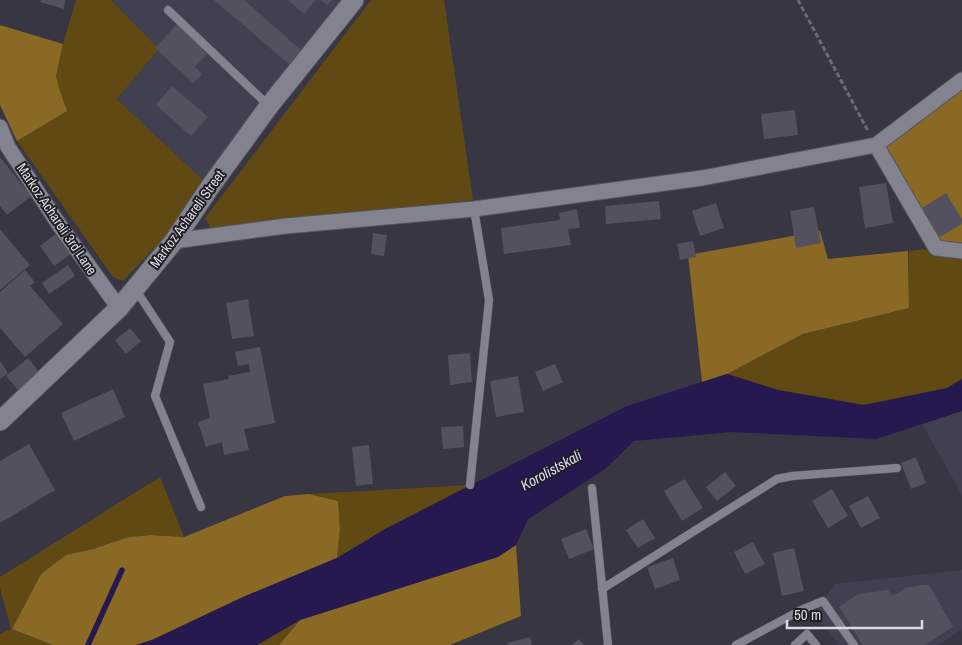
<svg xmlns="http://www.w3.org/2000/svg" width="962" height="645" viewBox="0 0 962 645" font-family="'Archivo Narrow',sans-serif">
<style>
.built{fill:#414051}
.green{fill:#614914}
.forest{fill:#896923}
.water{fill:#26194f}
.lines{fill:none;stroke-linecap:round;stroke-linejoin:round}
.stream{stroke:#26194f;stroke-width:5.5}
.building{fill:#52515d}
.service-casing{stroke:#54535c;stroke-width:9}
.minor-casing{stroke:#54535c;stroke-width:17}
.tertiary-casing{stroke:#54535c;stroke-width:21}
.path{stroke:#6b6a75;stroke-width:3;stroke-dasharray:5 2.5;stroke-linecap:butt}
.service{stroke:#83828f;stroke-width:8}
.minor{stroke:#83828f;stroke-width:15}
.tertiary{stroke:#83828f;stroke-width:19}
.labels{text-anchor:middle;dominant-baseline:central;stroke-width:4;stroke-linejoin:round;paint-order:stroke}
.street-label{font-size:14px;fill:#dbdae1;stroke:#1f1e24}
.water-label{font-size:15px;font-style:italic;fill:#dad7fb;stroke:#1f1e24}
</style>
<rect width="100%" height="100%" fill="#373642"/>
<path class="built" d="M 111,0 L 348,0 L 205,182 L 117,99 L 159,49 Z
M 962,411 L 962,495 L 922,424 Z
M 962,570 L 962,629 L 939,645 L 839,645 L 814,614 L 835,584 Z"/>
<path class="green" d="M 76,0 L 111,0 L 159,49 L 117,99 L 205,182 L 161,241 L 123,281 L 113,277 L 17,141 L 67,111 L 59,88 L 56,76 L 63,44 Z
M 371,0 L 444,0 L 473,200 L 212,230 L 205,218 Z
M 936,248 L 962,251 L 962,379 L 947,388 L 864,405 L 778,390 L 727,374 L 803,334 L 909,308 L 909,251 Z
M 160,477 L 184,537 L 151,535 L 129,537 L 93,549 L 66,555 L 41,574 L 12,629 L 53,645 L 0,645 L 0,634 L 11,629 L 0,588 L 0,577 Z
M 470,485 L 387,528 L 337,558 L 340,529 L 338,501 L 309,494 Z
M 300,620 L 279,645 L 257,645 Z"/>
<path class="forest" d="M 0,25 L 63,44 L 56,76 L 59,88 L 67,111 L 17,141 L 0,105 Z
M 962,80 L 962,251 L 936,248 L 876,145 Z
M 820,231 L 828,259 L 908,251 L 909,308 L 803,334 L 727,374 L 702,382 L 688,255 Z
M 309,494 L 338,501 L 340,529 L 337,558 L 243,597 L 152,640 L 136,645 L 53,645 L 12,629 L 41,574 L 66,555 L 93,549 L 129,537 L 151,535 L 184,537 L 285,496 Z
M 516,545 L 521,616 L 450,645 L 279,645 L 300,620 L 497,557 Z"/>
<path class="water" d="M 727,374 L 778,390 L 864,405 L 947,388 L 962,379 L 962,411 L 876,439 L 732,432 L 634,441 L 605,469 L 528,519 L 516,545 L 498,557 L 300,620 L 257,645 L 136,645 L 152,640 L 243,597 L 337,558 L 387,528 L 627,406 Z"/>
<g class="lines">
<path class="stream" d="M 88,645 L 122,570"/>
</g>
<path class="building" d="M 41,0 L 65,0 L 64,9 L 40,2 Z
M 214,0 L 244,0 L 301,50 L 289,64 Z
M 288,0 L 316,0 L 304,14 Z
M 321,0 L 332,0 L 327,5 Z
M 178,23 L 209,52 L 195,67 L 202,74 L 193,83 L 155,48 Z
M 172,86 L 208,117 L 191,136 L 156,105 Z
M 795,110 L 798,135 L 764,139 L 761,114 Z
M 0,157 L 31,196 L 7,215 L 0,206 Z
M 886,183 L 893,223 L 865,228 L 859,187 Z
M 946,193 L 962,219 L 962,224 L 940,237 L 922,208 Z
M 659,201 L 661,219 L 606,224 L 605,206 Z
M 716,203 L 724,228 L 700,236 L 692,211 Z
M 814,207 L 821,243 L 796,248 L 790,211 Z
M 577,209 L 580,228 L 568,229 L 571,245 L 504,254 L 501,228 L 560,220 L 559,213 Z
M 0,229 L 30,265 L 0,290 Z
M 373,233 L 387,235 L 384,256 L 371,254 Z
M 56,234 L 71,254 L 54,266 L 40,246 Z
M 693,241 L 696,257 L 680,260 L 677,244 Z
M 68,265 L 75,276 L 49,294 L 42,283 Z
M 25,270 L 35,282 L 30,286 L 63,324 L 25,357 L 0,328 L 0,292 Z
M 248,299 L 254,336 L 232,339 L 226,303 Z
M 130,328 L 141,341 L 126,354 L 115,340 Z
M 260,347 L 275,423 L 244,429 L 249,450 L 224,455 L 222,442 L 206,447 L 198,422 L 210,418 L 203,384 L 229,379 L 228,376 L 250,372 L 249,364 L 238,366 L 235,352 Z
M 470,353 L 472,382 L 450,385 L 448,355 Z
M 28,358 L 43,377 L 22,395 L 6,376 Z
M 0,361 L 8,373 L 0,379 Z
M 555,364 L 563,382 L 543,391 L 535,372 Z
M 518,376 L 524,412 L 496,417 L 490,381 Z
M 113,389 L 125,417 L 74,441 L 61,413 Z
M 463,426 L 464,447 L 443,449 L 441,427 Z
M 29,444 L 55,490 L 0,523 L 0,461 Z
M 369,445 L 373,484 L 356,486 L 352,447 Z
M 916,457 L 926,483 L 911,489 L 901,463 Z
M 725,472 L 736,486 L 717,501 L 706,487 Z
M 685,479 L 703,508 L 682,521 L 664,491 Z
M 832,489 L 848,516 L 828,528 L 812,501 Z
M 868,496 L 880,518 L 861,528 L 849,506 Z
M 643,519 L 655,538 L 638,548 L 626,530 Z
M 586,529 L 594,549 L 569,559 L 561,539 Z
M 753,542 L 765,564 L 745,574 L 734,552 Z
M 794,548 L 804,591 L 782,596 L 773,553 Z
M 673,558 L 680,580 L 655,589 L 647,567 Z
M 922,585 L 929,585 L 953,627 L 925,645 L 863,645 L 839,607 L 858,594 L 888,590 L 893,596 L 905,588 Z
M 530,637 L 532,645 L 508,645 L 507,643 Z
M 579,639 L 584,645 L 571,645 Z"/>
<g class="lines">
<g class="service-casing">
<path id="service" d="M 168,10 L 269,106
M 136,290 L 170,342 L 155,396 L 201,507
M 470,485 L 489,300 L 474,209
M 592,488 L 608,645
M 602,589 L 777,479 L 792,476 L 897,468
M 736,645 L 801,610 L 823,601 L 854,645
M 795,645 L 807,634 L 816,645"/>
</g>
<g class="minor-casing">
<path id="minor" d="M 0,127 L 8,147 L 60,226 L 119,308
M 876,145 L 936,248 L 962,251
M 174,241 L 286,226 L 474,209 L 702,178 L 876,145 L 962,80"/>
</g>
<g class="tertiary-casing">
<path id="tertiary" d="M 0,421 L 119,308 L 174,241 L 210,187 L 269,106 L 354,0"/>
</g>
<path class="path" d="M 798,0 L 868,131"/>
<use href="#service" class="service"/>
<use href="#minor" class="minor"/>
<use href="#tertiary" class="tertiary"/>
</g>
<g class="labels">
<g class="street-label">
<text transform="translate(57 219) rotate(56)">Markoz Achareli 3rd Lane</text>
<text transform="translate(187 219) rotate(-54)">Markoz Achareli Street</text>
</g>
<g class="water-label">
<text transform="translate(551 470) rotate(-29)">Korolistskali</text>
</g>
</g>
<path d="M787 620v8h135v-8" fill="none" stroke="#dbdae1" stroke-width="2.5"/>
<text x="794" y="620" font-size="15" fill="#dbdae1" stroke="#1f1e24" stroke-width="4" paint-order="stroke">50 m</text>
</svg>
